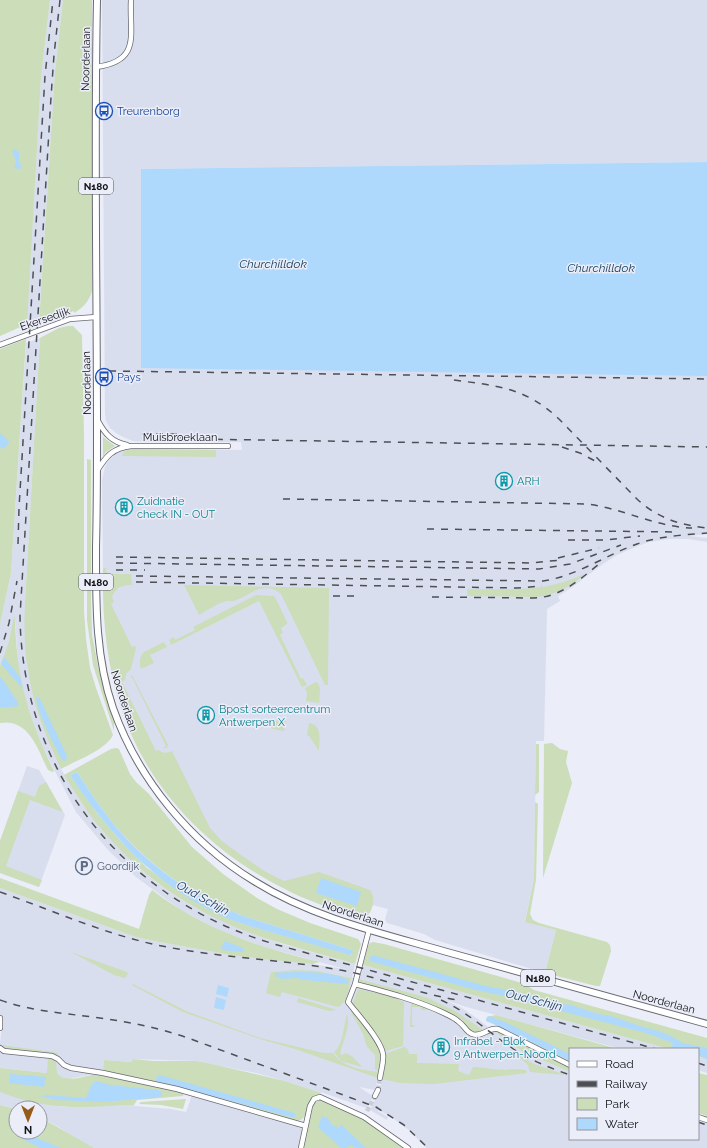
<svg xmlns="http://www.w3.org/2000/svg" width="707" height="1148" viewBox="0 0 707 1148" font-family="Raleway,sans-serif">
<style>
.built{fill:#d9deee}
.green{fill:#cbddb9;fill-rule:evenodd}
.water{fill:#aed9fc}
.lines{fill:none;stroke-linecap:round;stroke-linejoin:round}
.minor-tunnel{stroke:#caccd6;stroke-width:4.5;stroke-dasharray:4.5 2;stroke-linecap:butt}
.minor-casing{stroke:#686a73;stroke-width:6}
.major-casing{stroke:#686a73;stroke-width:8}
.minor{stroke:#fff;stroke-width:4.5}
.major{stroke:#fff;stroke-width:6}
.rail{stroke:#4e4f55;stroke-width:1.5;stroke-dasharray:7 7;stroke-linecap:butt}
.labels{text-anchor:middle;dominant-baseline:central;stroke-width:3;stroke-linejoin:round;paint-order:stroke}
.shield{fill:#ebedf8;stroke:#525459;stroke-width:1}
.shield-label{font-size:10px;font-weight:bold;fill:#111215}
.street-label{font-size:11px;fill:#111215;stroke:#ebedf8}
.transit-label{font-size:11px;fill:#164399;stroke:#ebedf8;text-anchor:start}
.culture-label{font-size:11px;fill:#0d838f;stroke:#ebedf8;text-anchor:start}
.service-label{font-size:11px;fill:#4e5e75;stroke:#ebedf8;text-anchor:start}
.water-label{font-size:12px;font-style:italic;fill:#17405d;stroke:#ebedf8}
</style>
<rect width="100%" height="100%" fill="#ebedf8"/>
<path class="built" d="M 50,0 L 63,0 L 55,72 L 39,324 L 26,329 L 41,77 Z
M 102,0 L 707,0 L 707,162 L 141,169 L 707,376 L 707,534 L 690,536 L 707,538 L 707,542 L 688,539 L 669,539 L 649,542 L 638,546 L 617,555 L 603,564 L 571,588 L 558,596 L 560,601 L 547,609 L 544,741 L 536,741 L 534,879 L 525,921 L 556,930 L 545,973 L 435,940 L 424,934 L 387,923 L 385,919 L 388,909 L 372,905 L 370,913 L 284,884 L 233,852 L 186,809 L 120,689 L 108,594 L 125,585 L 107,574 L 106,568 L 103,568 L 102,480 L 105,467 L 108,461 L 116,453 L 129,449 L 242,450 L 241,442 L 155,442 L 133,441 L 123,437 L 116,433 L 110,428 L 106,421 L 105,414 Z
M 40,338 L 25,603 L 25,642 L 28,670 L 37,708 L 61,769 L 83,805 L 99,826 L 119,849 L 137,866 L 157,883 L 180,899 L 205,913 L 249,932 L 282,944 L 355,964 L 352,978 L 359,978 L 363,965 L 669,1049 L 621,1049 L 463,1006 L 445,1000 L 462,1008 L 478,1019 L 488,1027 L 483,1030 L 488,1033 L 493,1030 L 523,1052 L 570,1072 L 570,1139 L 698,1139 L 698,1120 L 707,1123 L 707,1148 L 426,1148 L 410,1131 L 390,1116 L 378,1110 L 378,1111 L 388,1117 L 387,1120 L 370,1110 L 380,1091 L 382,1079 L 378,1078 L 375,1090 L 359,1087 L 373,1096 L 366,1108 L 321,1092 L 321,1093 L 285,1081 L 256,1073 L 196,1061 L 133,1059 L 131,1062 L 104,1060 L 103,1075 L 94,1074 L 68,1079 L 47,1073 L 0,1068 L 0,1043 L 3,1016 L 0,1015 L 0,888 L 136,937 L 154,941 L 236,956 L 299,962 L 345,969 L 268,948 L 223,932 L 182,911 L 136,877 L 108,850 L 76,812 L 45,752 L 35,729 L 23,692 L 18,665 L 15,617 L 9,641 L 0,666 L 0,624 L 11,573 L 26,343 Z
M 27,766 L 39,770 L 65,815 L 39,887 L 0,873 L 0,841 Z
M 698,1056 L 707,1059 L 707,1073 L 698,1070 Z
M 0,1092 L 33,1102 L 48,1105 L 65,1107 L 134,1105 L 135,1106 L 171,1109 L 186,1112 L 192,1095 L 308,1128 L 304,1148 L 94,1148 L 77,1139 L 57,1126 L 40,1118 L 40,1108 L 16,1109 L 0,1105 Z"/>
<path class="green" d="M 0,0 L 50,0 L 41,77 L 27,324 L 0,336 Z
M 63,0 L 92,0 L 92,291 C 89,301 83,308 74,313 L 74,311 L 71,312 L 39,324 L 55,72 Z
M 68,326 L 73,326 L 82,335 L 84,437 L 84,611 L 86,639 L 90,668 L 96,688 L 113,735 C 106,750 75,761 61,769 C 46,737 33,705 28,670 C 24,648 24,625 25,603 L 40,338 L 59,328 Z
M 26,339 L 11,573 L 0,624 L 0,349 Z
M 103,437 L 115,446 L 106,452 L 103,457 Z
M 133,449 L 216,450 L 216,457 L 122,456 L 124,451 Z
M 87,459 L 91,460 L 91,601 L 92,635 L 100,676 L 114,722 L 114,731 L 93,665 L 87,620 Z
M 103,568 L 106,568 L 107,574 L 131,574 L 132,585 C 121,585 116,588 112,597 L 114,602 L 111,604 L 132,647 L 135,646 L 136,648 L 131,669 L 126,674 L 125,680 L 122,682 L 156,751 L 159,750 C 163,754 167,753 172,751 L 210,828 L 222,841 L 241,855 L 266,872 L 284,881 L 319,872 L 370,890 C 376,897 373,909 368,915 L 362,918 L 359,918 C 333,909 307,901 283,888 C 209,851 147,788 121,708 C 106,663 102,615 103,568 Z
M 584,574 L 584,575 C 569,587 556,595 536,597 L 467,596 L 467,589 C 508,589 545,593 584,574 Z
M 184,585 L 329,588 L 328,685 L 325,685 L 281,594 C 263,579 249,596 234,601 C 228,602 232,600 227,601 C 220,602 206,611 199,615 Z
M 256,595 L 274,596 L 276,599 L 287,622 L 287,624 L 281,628 L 283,633 L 280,635 L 301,679 L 303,678 L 307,685 L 302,687 L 259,601 L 171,645 L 169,640 L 174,637 L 175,640 L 195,630 L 193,627 Z
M 14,617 L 15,617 C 16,677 28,717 54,771 L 53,772 L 48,770 C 38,750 29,718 0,723 L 0,666 L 9,641 Z
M 164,642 L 167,647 L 150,655 L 154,663 L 141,669 C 139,663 139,657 144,652 Z
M 132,675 L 168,745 L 167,748 L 163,748 L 166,746 L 132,677 L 130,678 Z
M 316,682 L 318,683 L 320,688 L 319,707 L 319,703 L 306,701 L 307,693 L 305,688 Z
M 281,718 L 286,719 L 284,731 L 273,729 L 271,728 L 271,724 Z
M 309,723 C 323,725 319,740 319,751 L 309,736 L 307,735 Z
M 552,743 L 560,749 L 568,751 L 566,762 L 572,783 L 543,878 L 544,744 Z
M 536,744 L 539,744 L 539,792 L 535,795 Z
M 116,748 L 119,749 L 130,774 L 136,782 L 149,794 L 192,847 L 223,874 L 257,898 L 277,909 L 310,923 L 358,939 L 361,944 L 355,964 C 319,953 283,945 248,932 C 189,910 137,874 98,825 C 85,810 75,792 64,775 L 111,749 ZM 77,772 C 88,789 99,806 112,822 C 147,865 193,896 243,916 L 352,950 L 352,955 L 240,923 L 204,907 L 147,868 L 118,838 L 97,813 L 70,775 Z
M 46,782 L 63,812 L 30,800 L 6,866 L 42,880 L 39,887 L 0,873 L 0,841 L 18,791 L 35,797 L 39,786 Z
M 535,802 L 538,804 L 536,880 L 530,914 L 533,920 L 539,923 L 607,942 L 610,945 L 611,951 L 600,986 L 596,986 L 545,973 L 556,930 L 525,922 L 534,879 Z
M 0,878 L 139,929 L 149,895 L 152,890 C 201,928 260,948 320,962 L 312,964 L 236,956 L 154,941 L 136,937 L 0,888 Z
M 373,942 L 384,944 L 522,983 L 534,990 L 707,1038 L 707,1059 L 698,1056 L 698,1049 L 669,1049 L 363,965 L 368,946 L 370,943 Z
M 71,952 L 127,972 L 128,974 L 125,978 L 114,975 Z
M 296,970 L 316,971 L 351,978 C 349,987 348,1003 338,1007 L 282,992 L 280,997 L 266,993 L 271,972 Z
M 359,979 L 428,998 L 455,1011 L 483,1030 C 470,1037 468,1025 461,1019 C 457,1016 452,1014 447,1012 C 418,999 389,991 358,983 Z
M 133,984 L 186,1011 L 260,1038 L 324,1053 L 333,1053 C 344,1068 362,1070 379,1072 L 378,1078 L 295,1049 L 260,1039 L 183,1012 L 132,985 Z
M 358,989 L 390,996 L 404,1002 L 403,1046 L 385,1051 L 381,1042 L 353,1004 L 353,1002 Z
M 298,998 L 337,1010 L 329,1011 L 297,1002 Z
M 411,1003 L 412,1003 L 427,1008 L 427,1010 L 421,1010 L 421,1007 L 412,1007 L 412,1025 L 415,1025 L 414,1027 L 410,1027 L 410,1025 Z
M 351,1009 C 360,1020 377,1038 380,1051 C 381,1058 380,1064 379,1070 L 375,1070 L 375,1055 L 367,1047 L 363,1034 L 352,1014 Z
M 347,1014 C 351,1026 343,1041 340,1053 L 342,1055 L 346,1053 L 353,1057 L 362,1067 L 341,1061 L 334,1052 C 343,1046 344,1024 347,1014 Z
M 496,1015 L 618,1049 L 570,1049 L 570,1061 L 486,1020 L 487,1017 Z
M 493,1030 L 498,1031 L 570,1067 L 570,1072 L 523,1052 Z
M 1,1045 L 53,1052 L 58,1053 L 57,1055 L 5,1048 Z
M 404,1047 L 407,1048 L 409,1054 L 417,1054 L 417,1063 L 459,1064 L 458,1071 L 469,1075 L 473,1067 C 481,1067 485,1068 493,1069 C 504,1071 515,1068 526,1070 L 527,1073 L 434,1084 L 400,1083 L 382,1079 L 384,1067 L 385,1054 Z
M 519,1055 L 534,1064 L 566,1075 L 530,1072 L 528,1065 L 519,1057 Z
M 48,1057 L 56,1061 L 57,1073 C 67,1085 87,1074 100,1074 L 184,1093 L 183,1096 L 137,1100 L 134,1105 C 106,1106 76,1109 48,1105 C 31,1103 16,1098 0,1092 L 0,1068 L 47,1073 Z
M 133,1059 L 153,1061 L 196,1061 L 212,1064 L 285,1081 L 321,1093 L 320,1095 C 303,1096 313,1122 294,1121 L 103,1071 L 104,1060 L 131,1062 Z
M 698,1073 L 707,1075 L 707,1116 L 698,1113 Z
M 186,1099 L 183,1109 L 161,1105 L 139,1104 L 141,1102 Z
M 321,1100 L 362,1118 L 405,1148 L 304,1148 L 313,1106 L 315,1102 Z
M 0,1105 L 16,1109 L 16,1132 L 40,1132 L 40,1118 C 59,1127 76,1138 94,1148 L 0,1148 Z"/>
<path class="water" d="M 15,149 L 19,152 L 19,162 L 22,167 L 20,169 L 14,168 L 16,161 L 12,151 Z
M 707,162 L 707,376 L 141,368 L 141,169 Z
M 0,433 L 9,441 C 8,445 6,447 2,449 L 0,447 Z
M 4,657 L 20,677 L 23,689 L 1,664 Z
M 1,677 L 19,704 L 18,706 L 0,708 L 0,678 Z
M 36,698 L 39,698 L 41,701 L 67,756 L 66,761 L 62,760 C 52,741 40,718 36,698 Z
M 77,772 C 88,789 99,806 112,822 C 146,865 193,896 243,916 L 352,950 L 353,954 L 350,955 C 324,948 299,940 274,933 C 256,928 238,923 222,916 C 155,885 110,835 70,775 Z
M 321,878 L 361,892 L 357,906 L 316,893 Z
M 225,941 L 243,948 L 243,952 L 222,950 L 221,948 Z
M 372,955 L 486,986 L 517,992 L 546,1001 L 571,1005 L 598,1014 L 611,1016 L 643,1027 L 656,1030 L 671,1036 L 683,1043 L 707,1048 L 707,1059 C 701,1057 698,1056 698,1049 L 671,1049 L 673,1043 L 646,1033 L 565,1012 L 554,1008 L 537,1005 L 510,997 L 480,991 L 369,961 L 369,958 Z
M 293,972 C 307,972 339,972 349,981 L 347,984 L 305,980 L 296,978 L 282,979 L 275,976 L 275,973 Z
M 218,985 L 229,988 L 227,997 L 216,994 Z
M 216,997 L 226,1000 L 224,1010 L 214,1008 Z
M 489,1016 L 505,1022 L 570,1054 L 570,1061 L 496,1025 L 486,1021 L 487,1017 Z
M 10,1074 L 46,1077 L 44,1087 L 9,1083 Z
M 159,1075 L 295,1113 L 296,1116 L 294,1118 L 156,1081 L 157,1076 Z
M 96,1081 L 110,1085 L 158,1090 L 162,1092 L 162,1096 L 154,1098 L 101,1102 L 57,1100 L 42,1097 L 44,1095 L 86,1098 L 91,1085 Z
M 322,1116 L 328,1118 L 332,1125 L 340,1128 L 340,1125 L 342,1125 L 366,1148 L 356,1148 L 351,1145 L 345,1148 L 341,1148 L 318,1127 Z
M 22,1134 L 27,1134 L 61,1148 L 41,1148 L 22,1139 Z"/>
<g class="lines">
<path class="minor-tunnel" d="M 378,1090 L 380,1078
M 367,1111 L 375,1096"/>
<g class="minor-casing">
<path id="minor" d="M 96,67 C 142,61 129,34 131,0
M 0,345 L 70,319 L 96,317
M 98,421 C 105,434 112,442 127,445
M 97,471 C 106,456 113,448 131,446 L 228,446
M 369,930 L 355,984 L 348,1002 C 357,1014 381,1040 383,1054 C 384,1062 381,1070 380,1078
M 355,984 C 386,992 417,1000 446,1014 C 450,1016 455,1018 459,1022 C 464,1025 466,1032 472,1034 C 482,1038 488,1027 498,1029 L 570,1065
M 0,1018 L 0,1028
M 0,1048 L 4,1051 L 52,1056 L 58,1059 L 64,1065 L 71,1068 L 103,1073 L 177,1089 L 306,1126
M 375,1096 L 378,1090
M 698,1117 L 707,1120
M 301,1148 L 310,1106 L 314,1099 L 320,1097 L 364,1117 L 408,1148"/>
</g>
<g class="major-casing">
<path id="major" d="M 97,0 C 94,144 97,289 97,433 C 97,471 97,509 96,547 C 96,602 95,656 113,708 C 138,779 190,842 254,881 C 313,918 381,933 447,952 C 533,976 620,1000 707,1024"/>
</g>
<use href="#minor" class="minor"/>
<use href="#major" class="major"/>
<path class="rail" d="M 60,0 L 54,55 L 51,97 L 20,616 C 22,774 125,900 274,944 L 656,1049
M 109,371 L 707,379
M 454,380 C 497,386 525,387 559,419 L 637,499 C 657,518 680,525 707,528
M 142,434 L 179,434
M 174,437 L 195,439 L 707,447
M 562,447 L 580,453 L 597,462
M 283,499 L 588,504 C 624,509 656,527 692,528
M 427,529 L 677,532
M 568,540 L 605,540 L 640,536
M 18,544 L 19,508 L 45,76 L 53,0
M 116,557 L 531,563 L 561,560
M 558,558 L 599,548
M 116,563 L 539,569 L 570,564 L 621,545
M 116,570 L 145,570
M 136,576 L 543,581 C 577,576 606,555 637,544 C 659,536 684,535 707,533
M 136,582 L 518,588 L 542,586
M 333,596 L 356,596
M 432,597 L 534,598 C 561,597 579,580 599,564
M 0,653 L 9,623 L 17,581
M 0,892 C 51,910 105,934 157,945 C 218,958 280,959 340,970 C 380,977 418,994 458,1000
M 0,1000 C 34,1012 65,1013 100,1018 C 130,1022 159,1028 188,1038 L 376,1107 L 404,1125 L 428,1148
M 441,1000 C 468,1012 488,1032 512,1048 C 530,1060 550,1068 570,1075
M 698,1063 L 707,1066
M 698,1122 L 707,1125"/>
</g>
<defs>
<g id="bus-ring" transform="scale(0.9)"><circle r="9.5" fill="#ebedf8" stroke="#1a4fb4" stroke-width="1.5"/><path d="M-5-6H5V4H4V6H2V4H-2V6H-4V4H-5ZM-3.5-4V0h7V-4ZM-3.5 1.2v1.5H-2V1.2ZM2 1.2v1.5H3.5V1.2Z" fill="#1a4fb4"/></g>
<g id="building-ring" transform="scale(0.9)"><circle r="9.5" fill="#ebedf8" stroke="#0f9aa8" stroke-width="1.5"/><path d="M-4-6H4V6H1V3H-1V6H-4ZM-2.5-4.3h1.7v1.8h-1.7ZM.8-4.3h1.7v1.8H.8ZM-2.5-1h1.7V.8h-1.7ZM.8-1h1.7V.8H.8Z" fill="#0f9aa8"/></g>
<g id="parking-ring" transform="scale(0.9)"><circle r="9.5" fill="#ebedf8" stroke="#5c6f8a" stroke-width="1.5"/><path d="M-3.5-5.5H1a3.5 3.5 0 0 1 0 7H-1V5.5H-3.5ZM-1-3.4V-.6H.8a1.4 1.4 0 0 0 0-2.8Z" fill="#5c6f8a"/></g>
</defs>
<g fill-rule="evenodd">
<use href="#bus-ring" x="104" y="111"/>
<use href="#bus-ring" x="104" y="377"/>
<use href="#building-ring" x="504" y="481"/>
<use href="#building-ring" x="124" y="507"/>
<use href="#building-ring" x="206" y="715"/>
<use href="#parking-ring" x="84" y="866"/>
<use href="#building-ring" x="441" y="1047"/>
</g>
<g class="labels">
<g class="shield">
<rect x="79" y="178" width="34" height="16" rx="3"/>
<rect x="79" y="574" width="34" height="16" rx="3"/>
<rect x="521" y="970" width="34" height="16" rx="3"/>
</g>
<g class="shield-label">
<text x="96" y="186">N180</text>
<text x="96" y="582">N180</text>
<text x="538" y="978">N180</text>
</g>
<g class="street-label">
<text transform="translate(86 59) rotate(-89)">Noorderlaan</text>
<text transform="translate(45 319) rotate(-19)">Ekersedijk</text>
<text transform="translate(87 383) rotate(-91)">Noorderlaan</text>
<text x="180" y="437">Muisbroeklaan</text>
<text transform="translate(124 701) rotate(72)">Noorderlaan</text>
<text transform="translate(353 914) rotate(18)">Noorderlaan</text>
<text transform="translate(664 1002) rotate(15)">Noorderlaan</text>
</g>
<g class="transit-label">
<text x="117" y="111">Treurenborg</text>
<text x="117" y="377">Pays</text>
</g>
<g class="culture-label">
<text x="517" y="481">ARH</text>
<text x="137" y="501">Zuidnatie<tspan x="137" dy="13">check IN - OUT</tspan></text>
<text x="219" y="709">Bpost sorteercentrum<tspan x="219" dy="13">Antwerpen X</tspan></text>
<text x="454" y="1041">Infrabel - Blok<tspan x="454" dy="13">9 Antwerpen-Noord</tspan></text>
</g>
<g class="service-label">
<text x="97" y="866">Goordijk</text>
</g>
<g class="water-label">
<text x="273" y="264">Churchilldok</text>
<text x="601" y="268">Churchilldok</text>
<text transform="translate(203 898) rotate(29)">Oud Schijn</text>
<text transform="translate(534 1000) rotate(14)">Oud Schijn</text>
</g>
</g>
<rect x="569" y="1048" width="130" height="92" fill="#ebedf8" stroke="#94959d"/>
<rect x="577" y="1061" width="20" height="6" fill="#ffffff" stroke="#94959d"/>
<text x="605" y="1068" font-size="12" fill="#111215">Road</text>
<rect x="577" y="1081" width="20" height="6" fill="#4e4f55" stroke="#94959d"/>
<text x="605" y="1088" font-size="12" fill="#111215">Railway</text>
<rect x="577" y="1098" width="20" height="12" fill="#cbddb9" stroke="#94959d"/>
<text x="605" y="1108" font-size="12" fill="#111215">Park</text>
<rect x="577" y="1118" width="20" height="12" fill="#aed9fc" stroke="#94959d"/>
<text x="605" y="1128" font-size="12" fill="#111215">Water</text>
<g transform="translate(28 1120) rotate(180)"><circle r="19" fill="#ebedf8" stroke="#94959d"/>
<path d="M0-3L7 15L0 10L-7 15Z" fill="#965c1a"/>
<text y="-6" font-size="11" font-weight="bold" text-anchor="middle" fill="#111215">N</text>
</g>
</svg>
